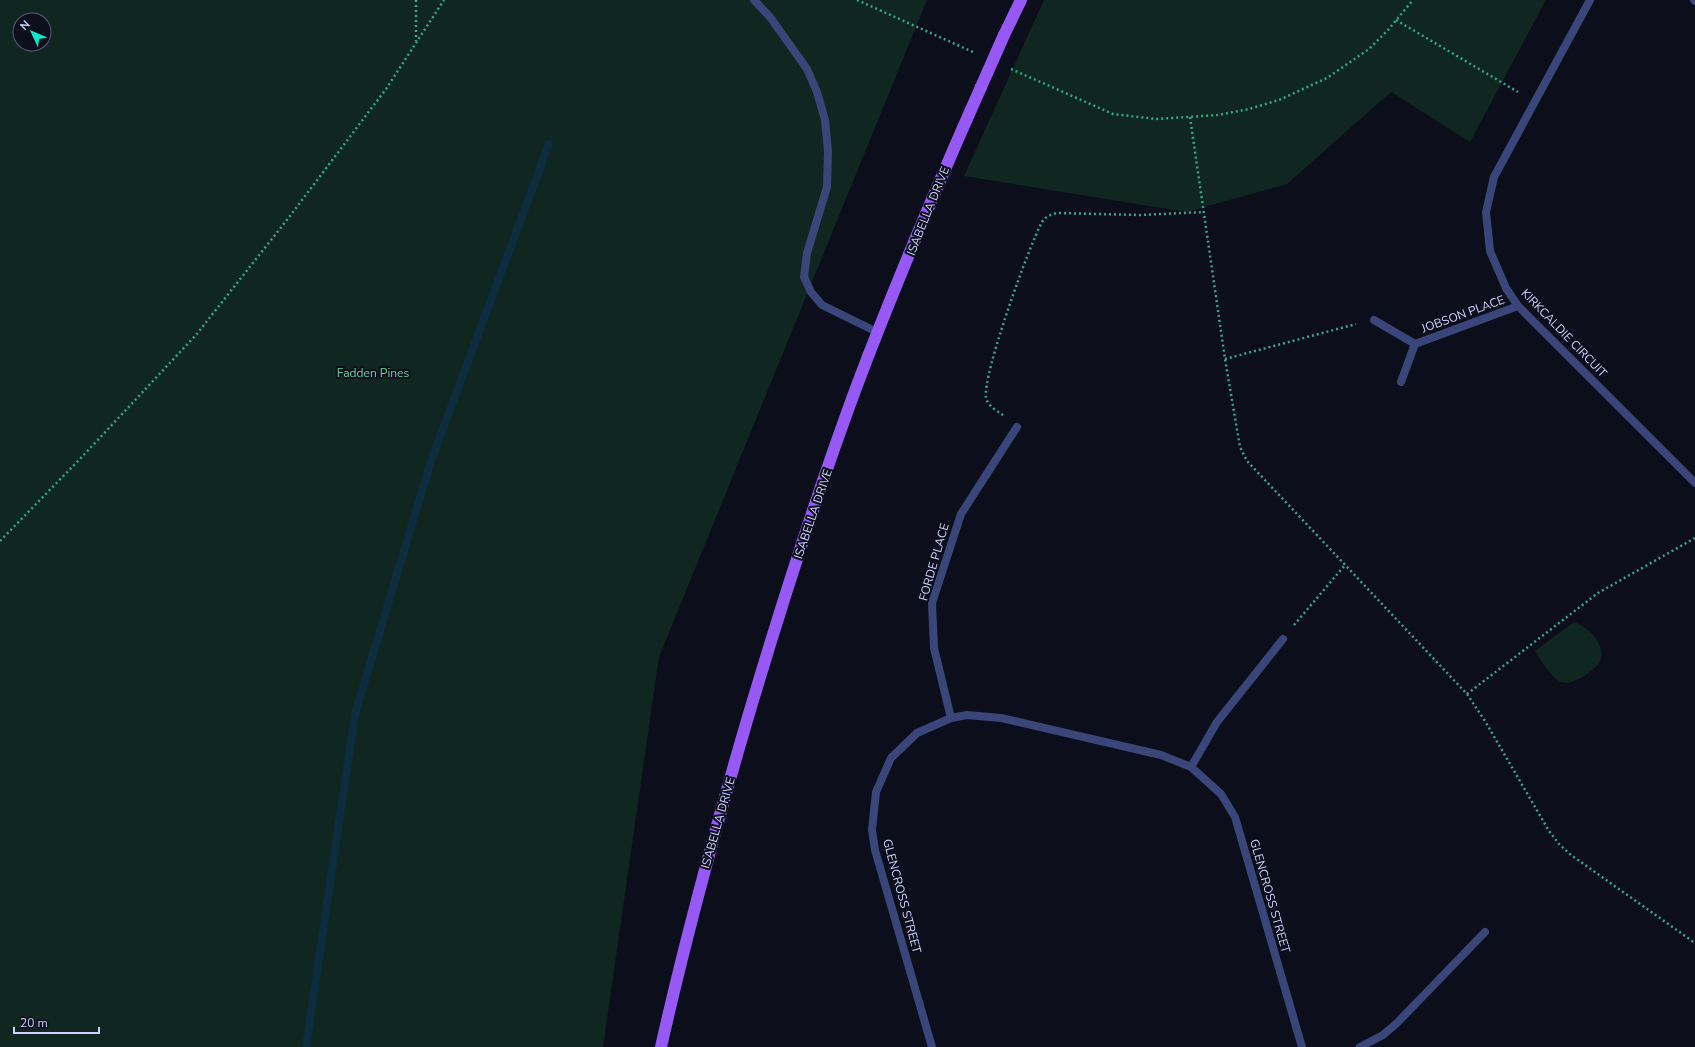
<svg xmlns="http://www.w3.org/2000/svg" width="1695" height="1047" viewBox="0 0 1695 1047" font-family="'Nunito Sans',sans-serif">
<style>
.green{fill:#102620;fill-rule:evenodd}
.lines{fill:none;stroke-linecap:round;stroke-linejoin:round}
.stream{stroke:#0e2c3f;stroke-width:8}
.path{stroke:#34a786;stroke-width:2.5;stroke-dasharray:2 3;stroke-linecap:butt}
.lane{stroke:#3a4679;stroke-width:8}
.street{stroke:#3a4679;stroke-width:8}
.primary{stroke:#9759f5;stroke-width:12}
.primary-bridge{stroke:#9759f5;stroke-width:12}
.labels{text-anchor:middle;dominant-baseline:central;stroke-width:4;stroke-linejoin:round;paint-order:stroke}
.street-label{font-size:12px;fill:#cbd1fc;stroke:#0d0e1c}
.park-label{font-size:12px;fill:#5dd69c;stroke:#0d0e1c}
</style>
<rect width="100%" height="100%" fill="#0d0e1c"/>
<path class="green" d="M 0,0 L 927,0 L 659,657 L 603,1047 L 0,1047 ZM 20,20 L 44,20 L 44,44 L 20,44 Z
M 1044,0 L 1546,0 L 1470,142 L 1391,92 L 1287,184 L 1186,212 L 964,176 Z
M 1574,622 C 1587,626 1605,643 1601,659 C 1598,669 1571,687 1561,682 C 1549,676 1542,661 1535,651 Z"/>
<g class="lines">
<path class="stream" d="M 306,1047 L 355,714 L 431,461 L 549,144"/>
<path class="path" d="M 416,0 L 416,41
M 857,0 L 973,52
M 1396,20 L 1518,92
M 1011,69 L 1113,114 L 1156,119 L 1218,115 L 1249,109 L 1279,100 L 1327,78 L 1369,49 L 1388,30 L 1413,0
M 1190,117 L 1225,359 L 1240,447 L 1247,461 L 1467,694 L 1485,721 L 1549,831 L 1559,844 L 1571,855 L 1695,943
M 1225,359 L 1356,324
M 1003,415 C 997,411 988,406 986,398 C 982,376 1029,246 1042,222 C 1046,216 1050,215 1057,213 L 1140,215 L 1204,212
M 0,541 L 79,460 L 196,335 L 290,216 L 386,89 L 444,0
M 1294,625 L 1345,565
M 1467,694 L 1598,593 L 1695,538"/>
<path class="lane" d="M 754,0 L 770,17 L 807,69 L 817,92 L 825,120 L 828,151 L 827,187 L 807,253 L 804,277 L 811,292 L 822,305 L 879,333"/>
<path class="street" d="M 1590,0 L 1494,177 L 1486,212 L 1490,251 L 1506,288 L 1518,306 L 1695,483
M 1694,0 L 1695,1
M 1374,320 L 1415,344
M 1401,382 L 1415,344 L 1518,306
M 951,718 L 934,648 L 932,603 L 961,514 L 1017,427
M 1191,767 L 1217,722 L 1283,639
M 932,1047 L 875,850 L 872,830 L 876,792 L 891,758 L 917,733 L 951,718 L 967,715 L 1001,718 L 1161,755 L 1191,767 L 1221,794 L 1235,817 L 1302,1047
M 1360,1047 L 1383,1035 L 1397,1023 L 1485,932"/>
<path class="primary" d="M 1004,35 L 1021,0
M 661,1047 C 686,936 716,826 748,717 C 781,606 816,496 856,388 C 894,287 937,186 981,87"/>
<path class="primary-bridge" d="M 981,87 L 1004,35"/>
</g>
<g class="labels">
<g class="street-label">
<text transform="translate(928 211) rotate(-68)">ISABELLA DRIVE</text>
<text transform="translate(1463 314) rotate(-20)">JOBSON PLACE</text>
<text transform="translate(1564 333) rotate(46)">KIRKCALDIE CIRCUIT</text>
<text transform="translate(813 514) rotate(-71)">ISABELLA DRIVE</text>
<text transform="translate(934 562) rotate(-74)">FORDE PLACE</text>
<text transform="translate(718 823) rotate(-74)">ISABELLA DRIVE</text>
<text transform="translate(902 896) rotate(75)">GLENCROSS STREET</text>
<text transform="translate(1270 896) rotate(74)">GLENCROSS STREET</text>
</g>
<g class="park-label">
<text x="373" y="373">Fadden Pines</text>
</g>
</g>
<g transform="translate(32 32) rotate(314)"><circle r="19" fill="#0d0e1c" stroke="#595c76"/>
<path d="M0-3L7 15L0 10L-7 15Z" fill="#0ee5c9"/>
<text y="-6" font-size="11" font-weight="bold" text-anchor="middle" fill="#cbd1fc">N</text>
</g>
<path d="M14 1027v6h85v-6" fill="none" stroke="#cbd1fc" stroke-width="2"/>
<text x="20" y="1027" font-size="12" fill="#cbd1fc" stroke="#0d0e1c" stroke-width="3" paint-order="stroke">20 m</text>
</svg>
